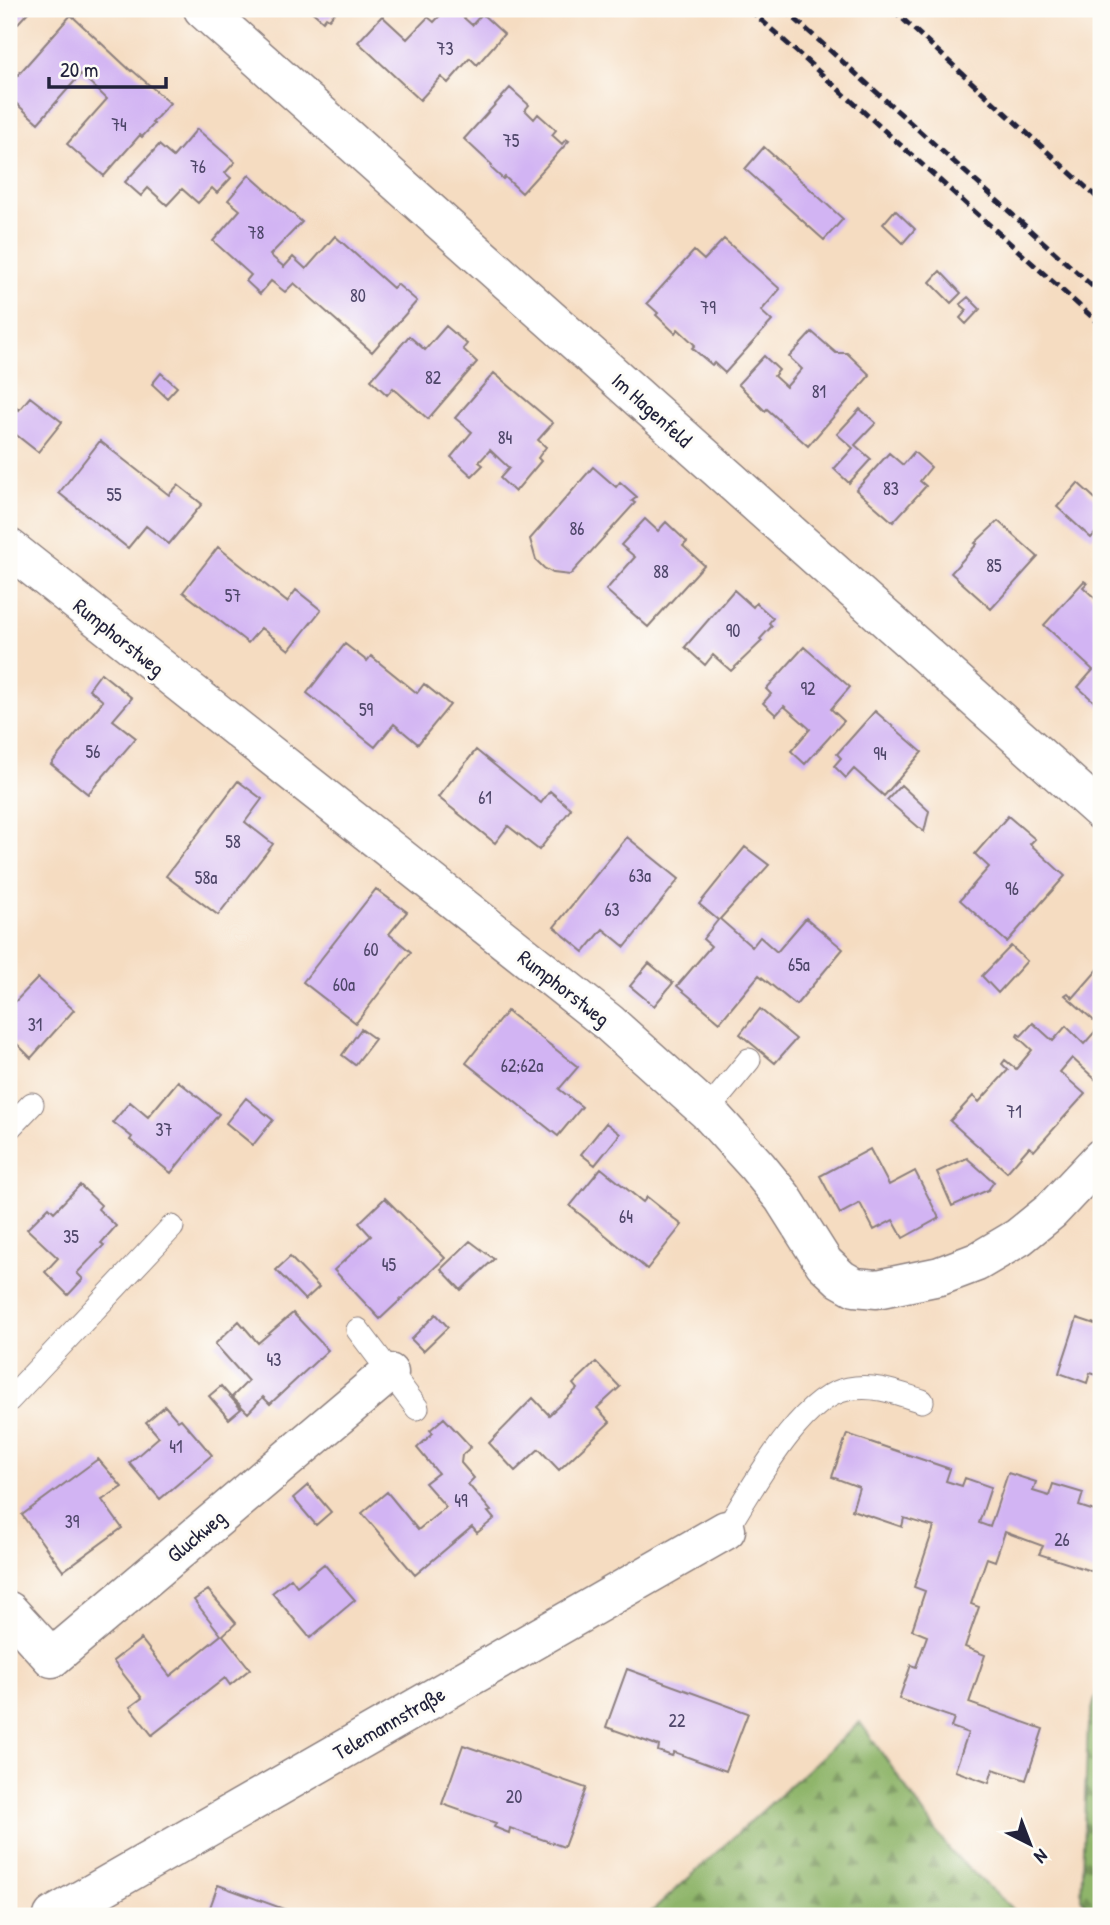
<svg xmlns="http://www.w3.org/2000/svg" width="1110" height="1925" viewBox="0 0 1110 1925" font-family="'Patrick Hand',sans-serif">
<style>
.forest{fill:url(#forest-firs);stroke:#586c52;stroke-width:2}
.water{fill:url(#water-ripples);stroke:#526a94;stroke-width:2}
.building{fill:#d2b4f3}
.lines{fill:none;stroke-linecap:round;stroke-linejoin:round}
.lane-casing{stroke:#8c7f7e;stroke-width:25}
.street-casing{stroke:#8c7f7e;stroke-width:41}
.lane{stroke:#fff;stroke-width:23}
.street{stroke:#fff;stroke-width:38}
.rail{stroke:#22223b;stroke-width:5;stroke-dasharray:10 5;stroke-linecap:butt}
.labels{text-anchor:middle;dominant-baseline:central;stroke-width:6;stroke-linejoin:round;paint-order:stroke}
.number-label{font-size:18px;fill:#4e4669}
.street-label{font-size:21px;fill:#22223b;stroke:#fdfcf7}
</style>
<defs>
<pattern id="forest-firs" width="22" height="20" patternUnits="userSpaceOnUse" patternTransform="scale(1.75)"><rect width="22" height="20" fill="#8fb56a"/><path d="M5 1l3.5 6h-7zM16 11l3.5 6h-7z" fill="#749358"/></pattern>
<pattern id="water-ripples" width="26" height="14" patternUnits="userSpaceOnUse" patternTransform="scale(1.75)"><rect width="26" height="14" fill="#82b3ee"/><path d="M2 4q2-2 4 0t4 0M15 11q2-2 4 0t4 0" fill="none" stroke="#6a91c2"/></pattern>
</defs>
<rect width="100%" height="100%" fill="#fdfcf7"/>
<filter id="ink" filterUnits="userSpaceOnUse"><feTurbulence type="fractalNoise" baseFrequency=".0143" numOctaves="2"/><feDisplacementMap in="SourceGraphic" scale="14" xChannelSelector="R" yChannelSelector="G"/><feConvolveMatrix kernelMatrix="1 2 1 2 8 2 1 2 1" color-interpolation-filters="sRGB"/></filter>
<filter id="wash" filterUnits="userSpaceOnUse"><feTurbulence type="fractalNoise" baseFrequency=".00686" numOctaves="4" result="noise"/><feDisplacementMap in="SourceGraphic" scale="28" xChannelSelector="R" yChannelSelector="G"/><feGaussianBlur stdDeviation="1.57" result="paint"/><feColorMatrix in="noise" values="0 0 0 0 0 0 0 0 0 0 0 0 0 0 0 0 0 1.4 0 .05"/><feComposite in="paint" operator="in"/></filter>
<g filter="url(#wash)">
<rect width="100%" height="100%" fill="#f5dcc1"/>
<path class="forest" d="M 1101,1677 L 1101,1732 L 1096,1828 L 1096,1889 L 1101,1900 L 1101,1916 L 1090,1916 L 1081,1898 L 1088,1725 Z
M 860,1722 L 951,1852 L 1020,1916 L 647,1916 Z"/>
<path class="water" d="M 1101,1732 L 1101,1900 C 1087,1869 1099,1771 1101,1732 Z"/>
<g id="blocks">
<path class="building" d="M 9,9 L 31,9 L 9,33 Z
M 309,9 L 338,9 L 329,19 L 326,17 L 323,21 Z
M 446,9 L 454,9 L 472,25 L 482,14 L 504,34 L 477,65 L 470,58 L 448,83 L 441,77 L 420,100 L 358,42 L 382,16 L 407,39 L 428,17 L 434,22 Z
M 71,15 L 131,71 L 132,70 L 170,103 L 152,123 L 154,124 L 142,137 L 140,135 L 104,176 L 67,144 L 107,99 L 81,74 L 38,123 L 9,97 L 9,85 Z
M 510,88 L 529,105 L 525,110 L 534,119 L 538,114 L 556,130 L 552,135 L 562,144 L 566,139 L 569,141 L 522,193 L 505,177 L 503,179 L 491,168 L 492,165 L 464,139 Z
M 197,129 L 235,162 L 225,173 L 231,178 L 217,193 L 212,188 L 198,203 L 182,189 L 167,205 L 148,188 L 141,196 L 125,182 L 159,145 L 173,157 Z
M 764,147 L 843,219 L 824,240 L 745,169 Z
M 249,175 L 302,222 L 270,255 L 284,267 L 293,257 L 306,269 L 335,236 L 393,288 L 397,284 L 417,301 L 372,352 L 294,283 L 285,292 L 271,281 L 260,294 L 246,281 L 251,275 L 213,241 L 240,210 L 228,200 Z
M 895,210 L 915,229 L 903,243 L 883,224 Z
M 724,239 L 780,289 L 761,311 L 772,321 L 725,373 L 714,363 L 712,365 L 692,348 L 695,345 L 678,329 L 675,333 L 656,315 L 658,313 L 647,303 L 694,251 L 704,260 Z
M 940,271 L 961,293 L 951,303 L 930,282 Z
M 968,297 L 980,309 L 966,324 L 960,318 L 967,310 L 960,304 Z
M 446,326 L 467,344 L 463,349 L 477,362 L 428,419 L 393,388 L 387,395 L 371,380 L 409,336 L 425,350 Z
M 812,332 L 836,353 L 847,353 L 870,375 L 808,446 L 767,409 L 765,411 L 738,384 L 764,356 L 779,370 L 774,376 L 786,387 L 802,369 L 789,357 Z
M 161,373 L 177,387 L 167,398 L 152,384 Z
M 494,373 L 553,423 L 538,440 L 546,447 L 538,458 L 541,461 L 515,492 L 500,478 L 509,468 L 490,450 L 479,462 L 483,465 L 472,476 L 451,457 L 472,432 L 455,418 Z
M 30,397 L 62,422 L 38,452 L 15,434 L 9,442 L 9,402 L 19,410 Z
M 860,409 L 876,423 L 855,445 L 871,459 L 849,483 L 834,469 L 853,448 L 837,434 Z
M 100,441 L 169,495 L 178,485 L 202,504 L 169,544 L 146,526 L 128,548 L 59,493 Z
M 914,452 L 931,467 L 920,481 L 926,486 L 893,522 L 856,490 L 889,453 L 903,465 Z
M 593,467 L 616,487 L 620,482 L 637,497 L 632,501 L 635,503 L 570,575 L 553,573 L 544,568 L 536,560 L 530,539 Z
M 1078,483 L 1101,504 L 1101,527 L 1091,538 L 1057,507 Z
M 645,519 L 658,531 L 666,522 L 687,542 L 683,546 L 704,565 L 648,627 L 606,590 L 635,557 L 621,545 Z
M 998,521 L 1038,557 L 991,609 L 951,573 L 977,544 L 975,543 Z
M 218,547 L 287,602 L 296,590 L 321,610 L 289,650 L 261,628 L 248,643 L 183,592 Z
M 1084,581 L 1087,583 L 1083,587 L 1101,604 L 1101,708 L 1078,687 L 1093,670 L 1044,625 Z
M 734,590 L 753,607 L 756,603 L 773,618 L 769,623 L 772,626 L 760,639 L 762,641 L 731,671 L 713,655 L 705,665 L 685,647 Z
M 345,644 L 367,661 L 371,656 L 417,693 L 424,684 L 450,705 L 418,744 L 394,724 L 375,747 L 307,693 Z
M 804,647 L 850,687 L 831,709 L 844,721 L 805,764 L 791,751 L 810,729 L 784,706 L 776,715 L 763,703 L 771,694 L 766,689 Z
M 101,673 L 132,698 L 113,720 L 136,738 L 88,794 L 51,764 L 103,701 L 89,689 Z
M 875,711 L 922,752 L 884,796 L 854,769 L 846,778 L 834,766 L 841,758 L 837,754 Z
M 476,750 L 541,803 L 550,791 L 571,809 L 539,850 L 508,826 L 495,843 L 438,797 Z
M 238,781 L 262,799 L 245,822 L 273,844 L 218,915 L 166,876 Z
M 901,785 L 929,811 L 924,832 L 887,800 Z
M 1008,816 L 1035,839 L 1030,844 L 1065,876 L 1007,942 L 960,900 L 989,867 L 975,854 Z
M 627,837 L 679,879 L 625,947 L 603,929 L 584,952 L 554,927 Z
M 745,847 L 769,865 L 720,919 L 752,947 L 760,937 L 777,952 L 806,918 L 843,949 L 796,1005 L 759,975 L 720,1022 L 677,986 L 711,946 L 703,939 L 718,920 L 699,904 Z
M 376,889 L 407,912 L 389,934 L 411,952 L 356,1023 L 303,982 Z
M 1011,946 L 1027,961 L 998,993 L 982,976 Z
M 649,963 L 673,983 L 654,1006 L 630,986 Z
M 1101,966 L 1101,1074 L 1096,1080 L 1072,1058 L 1060,1072 L 1085,1094 L 1034,1151 L 1029,1147 L 1007,1172 L 950,1121 L 973,1096 L 979,1102 L 1008,1070 L 1002,1064 L 1005,1060 L 1016,1069 L 1032,1050 L 1017,1036 L 1018,1034 L 1021,1036 L 1033,1023 L 1053,1041 L 1066,1026 L 1084,1044 L 1100,1026 L 1065,995 L 1068,993 L 1073,998 Z
M 38,978 L 74,1010 L 31,1058 L 16,1043 L 14,1045 L 9,1040 L 9,1002 L 12,1005 Z
M 760,1009 L 796,1039 L 775,1063 L 740,1034 Z
M 507,1011 L 578,1067 L 559,1089 L 582,1107 L 558,1136 L 466,1063 Z
M 361,1029 L 375,1039 L 355,1065 L 342,1055 Z
M 178,1081 L 219,1114 L 171,1173 L 130,1140 L 132,1137 L 113,1122 L 130,1102 L 148,1117 Z
M 246,1098 L 273,1120 L 253,1145 L 226,1123 Z
M 606,1123 L 620,1134 L 595,1165 L 581,1154 Z
M 870,1149 L 889,1185 L 915,1171 L 939,1218 L 903,1238 L 893,1220 L 874,1230 L 860,1203 L 840,1214 L 820,1176 Z
M 967,1158 L 994,1182 L 988,1190 L 952,1206 L 937,1172 Z
M 601,1168 L 643,1202 L 647,1197 L 682,1225 L 647,1269 L 570,1206 Z
M 80,1185 L 101,1205 L 98,1209 L 116,1226 L 101,1243 L 104,1245 L 77,1273 L 83,1279 L 68,1295 L 45,1272 L 58,1258 L 27,1229 L 49,1207 L 54,1212 Z
M 385,1198 L 445,1258 L 380,1319 L 334,1270 L 371,1236 L 359,1223 Z
M 470,1241 L 494,1259 L 461,1290 L 441,1269 Z
M 290,1257 L 319,1287 L 305,1300 L 276,1270 Z
M 293,1313 L 328,1350 L 270,1404 L 263,1397 L 248,1413 L 232,1397 L 248,1381 L 215,1344 L 239,1321 L 258,1343 Z
M 436,1314 L 448,1327 L 423,1351 L 411,1339 Z
M 1077,1318 L 1101,1326 L 1101,1376 L 1090,1373 L 1087,1383 L 1059,1373 Z
M 596,1362 L 620,1387 L 597,1408 L 610,1422 L 559,1470 L 539,1449 L 515,1471 L 489,1443 L 533,1398 L 549,1415 L 577,1389 L 573,1384 Z
M 221,1386 L 241,1409 L 229,1419 L 209,1396 Z
M 165,1406 L 178,1421 L 181,1419 L 212,1455 L 160,1499 L 129,1463 L 159,1437 L 146,1422 Z
M 444,1418 L 471,1447 L 462,1455 L 461,1463 L 474,1478 L 468,1484 L 491,1511 L 488,1512 L 494,1519 L 477,1533 L 472,1527 L 415,1575 L 362,1513 L 387,1492 L 418,1530 L 446,1507 L 425,1483 L 438,1473 L 417,1448 L 433,1433 L 430,1430 Z
M 847,1434 L 950,1469 L 946,1481 L 962,1486 L 965,1478 L 991,1487 L 979,1523 L 990,1527 L 1008,1473 L 1036,1482 L 1033,1491 L 1049,1496 L 1053,1484 L 1083,1493 L 1079,1506 L 1101,1513 L 1101,1561 L 1097,1573 L 1039,1554 L 1043,1546 L 1005,1532 L 995,1561 L 987,1558 L 971,1604 L 979,1607 L 965,1647 L 985,1655 L 969,1703 L 1043,1729 L 1026,1780 L 993,1769 L 989,1783 L 955,1771 L 968,1733 L 951,1727 L 954,1718 L 899,1699 L 911,1665 L 916,1667 L 927,1636 L 912,1630 L 925,1591 L 914,1587 L 934,1527 L 904,1518 L 902,1527 L 852,1510 L 859,1487 L 832,1477 Z
M 98,1459 L 122,1487 L 102,1500 L 122,1528 L 63,1571 L 22,1515 Z
M 308,1485 L 331,1512 L 316,1525 L 293,1498 Z
M 324,1564 L 355,1600 L 310,1638 L 272,1593 L 291,1578 L 297,1586 Z
M 208,1590 L 236,1623 L 223,1635 L 250,1669 L 230,1685 L 225,1678 L 152,1735 L 130,1707 L 142,1698 L 113,1661 L 141,1639 L 170,1676 L 221,1635 L 194,1600 Z
M 627,1669 L 748,1713 L 726,1771 L 674,1752 L 672,1756 L 658,1751 L 659,1746 L 606,1727 Z
M 463,1745 L 586,1788 L 564,1847 L 510,1828 L 509,1833 L 494,1827 L 496,1823 L 442,1804 Z
M 218,1885 L 303,1916 L 207,1916 Z"/>
</g>
</g>
<g filter="url(#ink)">
<use href="#blocks" fill-opacity="0" stroke="#8c7f7e" stroke-width="2"/>
<g class="lines">
<g class="lane-casing">
<path id="lane" d="M 707,1111 L 749,1060
M 9,1128 L 32,1104
M 358,1330 L 417,1408
M 9,1400 L 172,1227
M 726,1530 C 751,1491 800,1397 848,1389 C 875,1384 897,1393 922,1401"/>
</g>
<g class="street-casing">
<path id="street" d="M 203,9 L 1101,811
M 9,548 L 608,1022 L 707,1111 L 757,1166 L 783,1198 L 824,1263 L 841,1279 L 855,1287 L 877,1289 L 940,1276 L 977,1262 L 1019,1237 L 1051,1211 L 1101,1158
M 9,1611 L 52,1658 L 389,1373
M 53,1916 L 726,1530"/>
</g>
<use href="#lane" class="lane"/>
<use href="#street" class="street"/>
<path class="rail" d="M 749,9 L 1101,325
M 784,9 L 1101,294
M 892,9 L 1101,201"/>
</g>
</g>
<g class="labels">
<g class="number-label">
<text x="445" y="48">73</text>
<text x="119" y="124">74</text>
<text x="511" y="140">75</text>
<text x="198" y="166">76</text>
<text x="256" y="232">78</text>
<text x="358" y="295">80</text>
<text x="708" y="307">79</text>
<text x="433" y="377">82</text>
<text x="819" y="391">81</text>
<text x="505" y="437">84</text>
<text x="891" y="488">83</text>
<text x="114" y="494">55</text>
<text x="577" y="528">86</text>
<text x="994" y="565">85</text>
<text x="661" y="571">88</text>
<text x="233" y="595">57</text>
<text x="733" y="630">90</text>
<text x="808" y="688">92</text>
<text x="366" y="709">59</text>
<text x="93" y="751">56</text>
<text x="880" y="753">94</text>
<text x="485" y="797">61</text>
<text x="233" y="841">58</text>
<text x="640" y="875">63a</text>
<text x="206" y="877">58a</text>
<text x="1012" y="888">96</text>
<text x="612" y="909">63</text>
<text x="371" y="949">60</text>
<text x="799" y="964">65a</text>
<text x="344" y="984">60a</text>
<text x="35" y="1024">31</text>
<text x="522" y="1065">62;62a</text>
<text x="1014" y="1111">71</text>
<text x="164" y="1129">37</text>
<text x="626" y="1216">64</text>
<text x="71" y="1236">35</text>
<text x="389" y="1264">45</text>
<text x="274" y="1359">43</text>
<text x="176" y="1446">41</text>
<text x="461" y="1500">49</text>
<text x="72" y="1521">39</text>
<text x="1062" y="1539">26</text>
<text x="677" y="1720">22</text>
<text x="514" y="1796">20</text>
</g>
<g class="street-label">
<text transform="translate(652 410) rotate(42)">Im Hagenfeld</text>
<text transform="translate(119 637) rotate(39)">Rumphorstweg</text>
<text transform="translate(564 988) rotate(38)">Rumphorstweg</text>
<text transform="translate(196 1536) rotate(-40)">Gluckweg</text>
<text transform="translate(389 1723) rotate(-30)">Telemannstraße</text>
</g>
</g>
<rect width="1110" height="1925" fill="none" stroke="#fdfcf7" stroke-width="35"/>
<g transform="translate(1030 1844) rotate(138)" stroke="#fdfcf7" stroke-width="5" paint-order="stroke">
<path d="M0-5L12 26L0 18L-12 26Z" fill="#22223b"/>
<text y="-10" font-size="19" font-weight="bold" text-anchor="middle" fill="#22223b">N</text>
</g>
<path d="M49 77v10h117v-10" fill="none" stroke="#22223b" stroke-width="3.5"/>
<text x="60" y="77" font-size="21" fill="#22223b" stroke="#fdfcf7" stroke-width="5" paint-order="stroke">20 m</text>
</svg>
